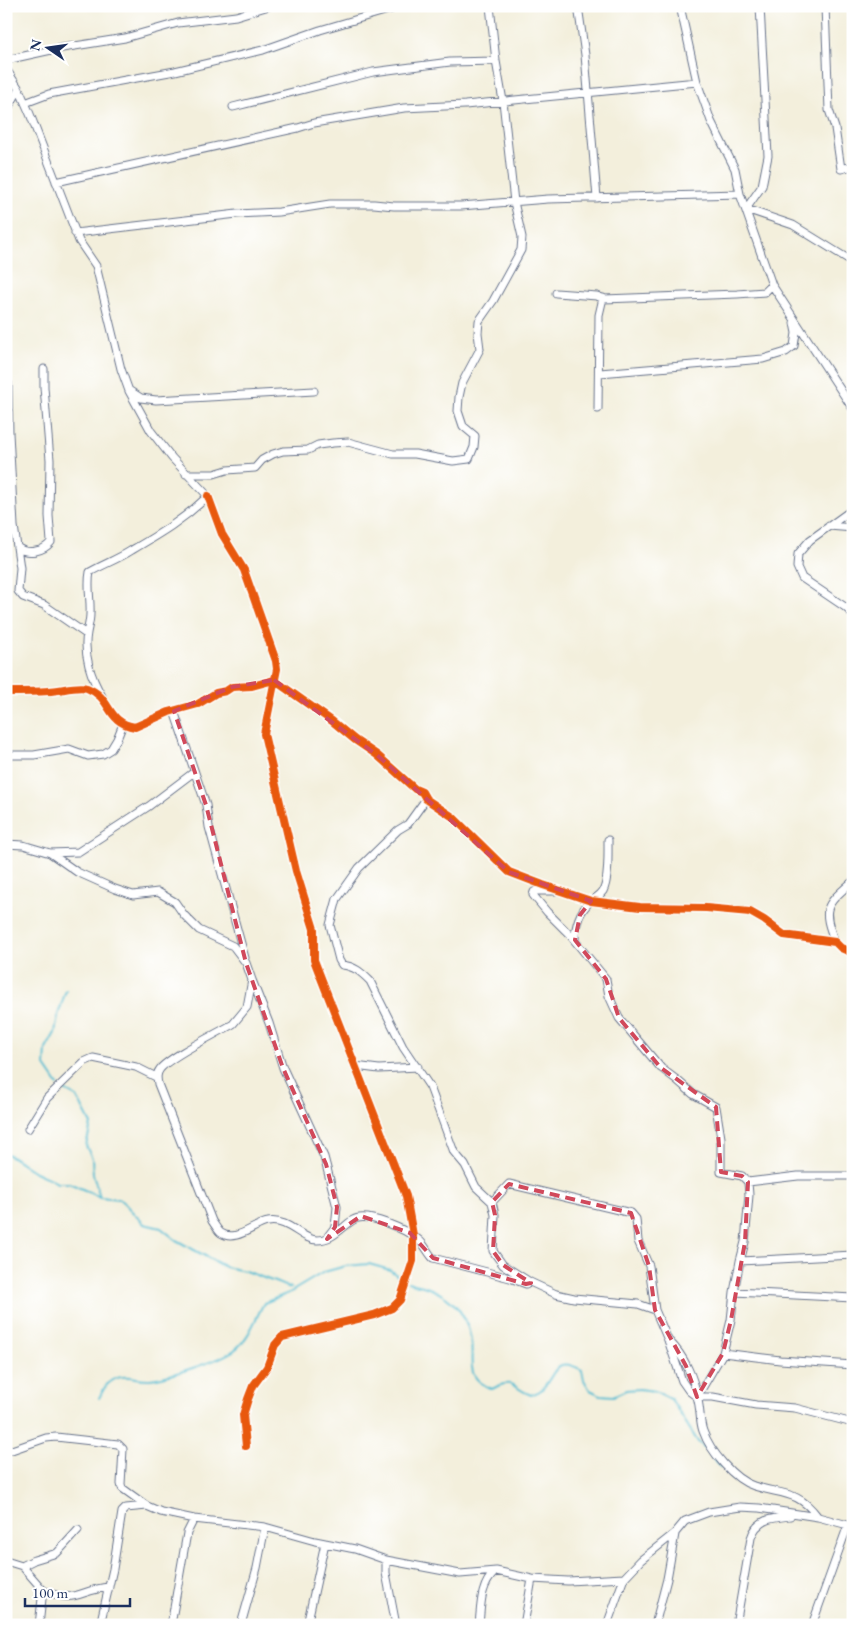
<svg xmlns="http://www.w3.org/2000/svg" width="859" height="1631" viewBox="0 0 859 1631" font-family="'EB Garamond',serif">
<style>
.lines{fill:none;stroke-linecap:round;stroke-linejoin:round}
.stream{stroke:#55bdd3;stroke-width:2}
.minor-casing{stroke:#67728a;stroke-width:9}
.minor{stroke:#fff;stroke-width:7}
.cycleway-casing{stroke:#fff;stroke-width:11}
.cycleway{stroke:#e8590c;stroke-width:8}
.marked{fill:none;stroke:#d1495b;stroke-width:4;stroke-dasharray:10 6;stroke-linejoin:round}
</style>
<rect width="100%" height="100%" fill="#fff"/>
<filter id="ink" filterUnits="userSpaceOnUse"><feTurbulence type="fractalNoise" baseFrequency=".02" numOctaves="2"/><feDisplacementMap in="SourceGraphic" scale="10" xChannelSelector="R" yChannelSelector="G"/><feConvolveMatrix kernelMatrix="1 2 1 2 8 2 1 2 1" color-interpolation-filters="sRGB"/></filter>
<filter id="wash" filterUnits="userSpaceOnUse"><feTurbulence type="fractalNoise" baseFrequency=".0096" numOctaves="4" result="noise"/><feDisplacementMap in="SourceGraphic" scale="20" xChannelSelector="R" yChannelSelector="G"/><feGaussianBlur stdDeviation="1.12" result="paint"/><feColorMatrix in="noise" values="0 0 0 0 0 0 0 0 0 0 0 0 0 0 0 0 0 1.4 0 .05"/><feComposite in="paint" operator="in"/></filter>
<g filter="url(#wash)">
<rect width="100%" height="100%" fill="#f3efdc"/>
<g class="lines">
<path class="stream" d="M 58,1085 L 45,1066 L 46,1049 L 55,1033 L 58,1015 L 66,990
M 61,1088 L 77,1097 L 91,1124 L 86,1146 L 92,1158 L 93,1174 L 100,1197
M 7,1154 C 17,1159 25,1166 35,1172 C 43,1176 50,1178 57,1183 L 69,1183 L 100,1197 L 120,1199 L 144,1224 L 161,1228 L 176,1240 L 225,1267 L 245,1271 L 291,1288
M 408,1282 C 413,1284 417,1285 423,1286 C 433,1289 445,1296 453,1303 C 463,1313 469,1327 471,1341 C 474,1364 464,1377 492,1389 C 514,1377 512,1388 531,1395 C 535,1393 540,1392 542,1389 C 557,1373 554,1355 582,1370 L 584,1380 L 590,1390 L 601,1395 L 613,1396 L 626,1390 L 639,1389 L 655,1391 L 671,1399 L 698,1442 L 711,1453 L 720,1467
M 99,1398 C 103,1391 105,1384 113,1380 C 125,1373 137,1380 150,1379 C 168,1377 218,1361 233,1351 C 249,1340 255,1319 264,1303 L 289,1293 L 324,1272 L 346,1266 L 369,1264 L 390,1270 L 403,1280"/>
</g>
</g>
<g filter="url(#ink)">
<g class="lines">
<g class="minor-casing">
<path id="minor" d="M 578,6 L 585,55 L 597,198
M 680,6 L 697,82 L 711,121 L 735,169 L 740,194 L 772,285 L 853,409
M 760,6 L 768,156 L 762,186 L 746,209 L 793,225 L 853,262
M 825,6 L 829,110 L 835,128 L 841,169 L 853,166
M 6,60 L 56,49 L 125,38 L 178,23 L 236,16 L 269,6
M 6,69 L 19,89 L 30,114 L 79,241 L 96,266 L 121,369 L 129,391 L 151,431 L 172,458 L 208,496 C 183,520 161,533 132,550 C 118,559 104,564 90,572 C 87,586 91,600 90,614 C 90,621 88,627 87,633 C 83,654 91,678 102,696
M 25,103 L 49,94 L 175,71 L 263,50 L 320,30 L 402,6
M 233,107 L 373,72 L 450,62 L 496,61
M 6,112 L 19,89
M 56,182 L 298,128 L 314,123 L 404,108 L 465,105 L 697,82
M 75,233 L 237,214 L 279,212 L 330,204 L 374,204 L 394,206 L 461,206 L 548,199 L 740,194
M 556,293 L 597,296 L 604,299 L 737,294 L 765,292 L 772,285
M 600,373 L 763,359 L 786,352 L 794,346 L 796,333 L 794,323
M 6,377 L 8,383 L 9,433 L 14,526 L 20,568 L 18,591 L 23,597 L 44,605 L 86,634
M 130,391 L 141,398 L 156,400 L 314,391
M 598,409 L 599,315 L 603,298
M 186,474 L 214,474 L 227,470 L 255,468 L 262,460 L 273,454 L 283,451 L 308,450 L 318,445 L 333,443 L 348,442 L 393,454 L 415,454 L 453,461 L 469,459 L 474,447 L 475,436 L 463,426 L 458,411 L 459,397 L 462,383 L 480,349 L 478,333 L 479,321 L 493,301 L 521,250 L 522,237 L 514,202 L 503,101 L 496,61 L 490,6
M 208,496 L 222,534 L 244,570 L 276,661 L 277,669 L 264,734 L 296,871 L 314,929 L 314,960 L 406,1196 L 413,1235 L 413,1261 L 400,1300 L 392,1308 L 374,1315 L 282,1337 L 275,1345 L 267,1367 L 253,1386 L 248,1399 L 243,1415 L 246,1446
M 853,509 L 810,540 L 798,554 L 797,567 L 802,578 L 845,607 L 853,614
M 829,526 L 853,528
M 17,547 C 27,555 43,552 51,542 L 49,516 L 50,460 L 44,387 L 44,369
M 6,692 C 20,692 35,692 49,691 C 59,691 78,685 87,688 C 113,698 105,722 135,727 L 169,712 L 198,704 L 216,693 L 226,691 L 232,687 L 252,686 L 274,680 L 332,721 L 355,740 L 377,755 L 415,789 L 422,792 L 426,799 L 453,817 L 509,872 L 543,885 L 591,901 L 640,907 L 706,908 L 750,912 L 764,920 L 784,935 L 835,942 L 841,948 L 853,953
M 174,711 L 206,805 L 209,827 L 245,958
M 6,755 L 34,755 L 69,749 L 88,756 L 103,754 L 111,749 L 117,739 L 123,724
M 426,799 L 408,824 L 398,830 L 359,868 L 337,899 L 330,925 L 339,960 L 342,965 C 354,966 361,972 370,981 L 403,1047 L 430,1087 L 454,1152 L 465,1165 L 476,1187 L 492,1202 L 495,1215 L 493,1251 L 503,1265 L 530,1282 L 556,1294 L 574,1298 L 638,1304 L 655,1310 L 668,1340 L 682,1381 L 689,1391 L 697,1397 L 713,1397 L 756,1405 L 795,1408 L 853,1423
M 6,844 L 23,845 L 50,853 L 78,852 L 149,806 L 194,772
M 50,853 L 77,872 L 115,889 L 133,895 L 158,892 L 175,902 L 184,915 L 199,930 L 233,946 L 246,963 L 252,980 L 247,1007 L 233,1024 C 218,1033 169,1057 160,1069 C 156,1074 157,1079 158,1084 L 212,1221 C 215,1225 218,1231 221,1233 C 236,1243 254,1224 268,1222 C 288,1218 302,1240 317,1240 C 333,1240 341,1228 353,1220 C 367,1211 408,1231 419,1240 C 425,1245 428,1253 433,1258 L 510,1278 L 526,1284
M 555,891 L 536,891 L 534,892 L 533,895 L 547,912 L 570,935 L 606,979 L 609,996 L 619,1018 L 661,1068 L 677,1080 L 693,1094 L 716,1107 L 721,1138 L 721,1172 L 742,1176 L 748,1182 L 749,1195 L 745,1242 L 740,1261 L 734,1292 L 731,1320 L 723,1353 L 697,1397 C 701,1408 699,1420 703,1431 C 710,1451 734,1480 754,1486 C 783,1495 798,1490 818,1517
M 575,940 C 575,927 579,911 591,901 C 596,897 599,897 603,891 C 609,880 608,854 608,840
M 835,942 C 821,907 826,905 853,881
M 252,980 L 269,1023 L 283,1068 L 324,1157 L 337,1207 L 335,1227 L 328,1236
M 355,1066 L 379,1069 L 418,1067
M 28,1129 L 47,1098 L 84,1062 L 93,1058 L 136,1067 L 156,1077
M 748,1182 L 798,1176 L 853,1176
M 492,1202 L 509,1184 L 631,1213 L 636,1219 L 638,1241 L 649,1266 L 655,1310
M 740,1261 L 853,1255
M 734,1292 L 853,1298
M 670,1342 C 684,1356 694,1378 697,1397
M 723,1353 L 780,1360 L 853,1365
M 6,1452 L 46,1438 L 56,1437 L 118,1444 L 123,1449 L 121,1484 L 122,1488 L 147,1506 L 161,1512 L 194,1519 L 265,1527 L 315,1541 L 355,1549 L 386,1560 L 460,1574 L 496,1571 L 532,1579
M 386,1560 L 386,1573 L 396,1625
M 6,1561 L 22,1566 L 34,1560 L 57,1553 L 78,1530
M 22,1566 L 43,1590 L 39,1625
M 624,1578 L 641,1560 L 675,1533 L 685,1521 L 709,1512 L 740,1507 L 759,1508 L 818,1517 L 848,1525
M 43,1590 C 77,1605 78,1590 109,1587
M 100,1625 L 113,1569 L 122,1512 L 126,1508 L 147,1506
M 171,1625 L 187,1533 L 194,1519
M 239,1625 L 242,1621 L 257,1568 L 265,1527
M 307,1625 L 325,1543
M 479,1625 C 481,1606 480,1585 495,1572
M 524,1625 L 532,1579 L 568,1581 L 624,1578 L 607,1625
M 655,1625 L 667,1579 L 675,1534
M 736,1625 L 751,1538 C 757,1519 771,1518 790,1516
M 812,1625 L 848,1525 L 853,1527"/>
</g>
<use href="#minor" class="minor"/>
<g class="cycleway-casing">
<path id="cycleway" d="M 208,496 L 222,534 L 244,570 L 276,661 L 277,669 L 264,734 L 296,871 L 314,929 L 314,960 L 406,1196 L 413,1235 L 413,1261 L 400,1300 L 392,1308 L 374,1315 L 282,1337 L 275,1345 L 267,1367 L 253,1386 L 248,1399 L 243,1415 L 246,1446
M 6,692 C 20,692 35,692 49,691 C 59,691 78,685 87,688 C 113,698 105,722 135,727 L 169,712 L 198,704 L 216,693 L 226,691 L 232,687 L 252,686 L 274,680 L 332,721 L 355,740 L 377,755 L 415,789 L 422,792 L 426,799 L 453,817 L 509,872 L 543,885 L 591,901 L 640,907 L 706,908 L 750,912 L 764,920 L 784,935 L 835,942 L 841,948 L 853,953"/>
</g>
<use href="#cycleway" class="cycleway"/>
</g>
</g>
<path class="marked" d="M 274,680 L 377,755 L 509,872 L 591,901 L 580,915 L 575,940 L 606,979 L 619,1018 L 661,1068 L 716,1107 L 721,1172 L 742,1176 L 748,1182 L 745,1242 L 731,1320 L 723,1353 L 697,1397 L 686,1366 L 655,1310 L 649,1266 L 631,1213 L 509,1184 L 492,1202 L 495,1215 L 493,1251 L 503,1265 L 531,1283 L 526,1284 L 433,1258 L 410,1233 L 361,1216 L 327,1239 L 335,1227 L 337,1207 L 326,1164 L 283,1068 L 246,963 L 206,805 L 174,711 L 232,687 Z"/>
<rect width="859" height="1631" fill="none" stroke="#fff" stroke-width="25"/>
<g transform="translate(48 48) rotate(283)" stroke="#ffffff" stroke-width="4" paint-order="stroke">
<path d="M0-4L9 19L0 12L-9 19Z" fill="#1b2f5e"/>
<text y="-8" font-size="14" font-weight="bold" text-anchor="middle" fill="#1b2f5e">N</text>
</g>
<path d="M25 1598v8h105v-8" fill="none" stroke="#1b2f5e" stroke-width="2.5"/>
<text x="32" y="1598" font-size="15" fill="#1b2f5e" stroke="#ffffff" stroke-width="4" paint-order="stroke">100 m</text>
</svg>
